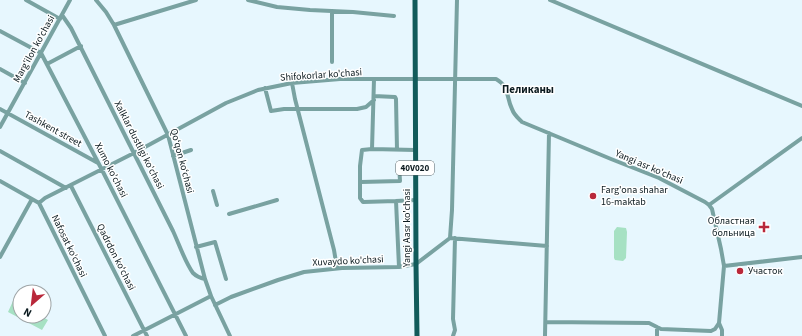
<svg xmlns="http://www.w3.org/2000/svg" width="802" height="336" viewBox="0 0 802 336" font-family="'Source Sans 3',sans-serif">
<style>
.green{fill:#a6e1c3}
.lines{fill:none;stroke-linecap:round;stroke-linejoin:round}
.minor{stroke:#79a2a1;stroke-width:4}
.major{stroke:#115b5a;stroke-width:5}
.poi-dot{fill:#b9283a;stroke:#fff;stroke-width:1.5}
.labels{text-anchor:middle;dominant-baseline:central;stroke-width:3;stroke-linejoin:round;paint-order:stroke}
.shield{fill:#fff;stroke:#555f63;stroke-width:1}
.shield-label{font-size:9px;font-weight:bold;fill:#0c1b20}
.street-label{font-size:10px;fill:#0c1b20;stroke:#fff}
.poi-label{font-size:10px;fill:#0c1b20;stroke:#fff;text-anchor:start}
.neighbourhood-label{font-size:11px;font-weight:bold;fill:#0c1b20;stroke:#fff}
</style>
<rect width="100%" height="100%" fill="#e7f7fe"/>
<path class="green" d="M 617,227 L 626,228 L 627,232 L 626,258 L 623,261 L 615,260 L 614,258 L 614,231 Z
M 13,301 L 20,305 L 20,316 L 41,316 L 48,320 L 42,330 L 8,312 Z"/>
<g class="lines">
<path class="minor" d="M 26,0 L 60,19
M 96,0 L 106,12 L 114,25 L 168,135 L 205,279 L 211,296 L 230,336
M 248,0 L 277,7 L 310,10 L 353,12 L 394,16
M 550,0 L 802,106
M 332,11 L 332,62
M 62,15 L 71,28 L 173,231 C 179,244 185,262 193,273 C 196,276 200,278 205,279
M 114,25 L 196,0
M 0,31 L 41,53 L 102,170 L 186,336
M 47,64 L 81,46
M 0,69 L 25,83
M 374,79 L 372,149 L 362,150 L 360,166 L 360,198 L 363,202 L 396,201 L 399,267
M 292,83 L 295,99 L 334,250 L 337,268
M 265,88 L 271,111 L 284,109 L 357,109 L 366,107 L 374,100
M 374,96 L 395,97 L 396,99 L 397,150
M 0,109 L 98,163
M 0,127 L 70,0
M 372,149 L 415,150
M 0,151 L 66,188
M 173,156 L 191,150
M 0,181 L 39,203 L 105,336
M 361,182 L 400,181 L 399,165
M 71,186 L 147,336
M 213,191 L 217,205
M 396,201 L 416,200
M 39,203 L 45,198 L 134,153 L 226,103 L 258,90 L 292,83 L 340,79 L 496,79 C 510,87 506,97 512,109 C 514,115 518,118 522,122 L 611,159 L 659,178 L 705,202 L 709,205 L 712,209 L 721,249 L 724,266 L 719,323 L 715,329 L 711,331 L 661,329 L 649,323 L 546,322
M 709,205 L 802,138
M 229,214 L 277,200
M 450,238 L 452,210 L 457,0
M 196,247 L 215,242 L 226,279
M 0,257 L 32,199
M 724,266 L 802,257
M 215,305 L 231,297 L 278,280 L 304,272 L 342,268 L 399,267 L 416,264 L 450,238 L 547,246
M 719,323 L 722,330 L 722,336
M 133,336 L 211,296
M 453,336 L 455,330 L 453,319 L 455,238
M 545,336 L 549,133
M 657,336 L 657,327"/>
<path class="major" d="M 415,0 L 416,264 L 417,336"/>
</g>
<g class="poi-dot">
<circle cx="593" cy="196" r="4"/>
<path d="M762 221h4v4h4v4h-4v4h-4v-4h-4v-4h4z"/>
<circle cx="740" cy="271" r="4"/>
</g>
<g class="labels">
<rect class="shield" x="396" y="161" width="38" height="14" rx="3"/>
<g class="shield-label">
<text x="415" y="168">40V020</text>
</g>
<g class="street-label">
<text transform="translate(34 49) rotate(-61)">Marg'ilon ko'chasi</text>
<text transform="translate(321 75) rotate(-4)">Shifokorlar ko'chasi</text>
<text transform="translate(53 129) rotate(29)">Tashkent street</text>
<text transform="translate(139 145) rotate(63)">Xalklar dustligi ko'chasi</text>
<text transform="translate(182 161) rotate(75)">Qoʻqon koʻchasi</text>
<text transform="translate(649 167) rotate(23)">Yangi asr ko'chasi</text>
<text transform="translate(111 170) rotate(63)">Xumo ko'chasi</text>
<text transform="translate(407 228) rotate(-90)">Yangi Aasr ko'chasi</text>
<text transform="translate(69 246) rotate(64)">Nafosat ko'chasi</text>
<text transform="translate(116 257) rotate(63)">Qadrdon koʻchasi</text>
<text transform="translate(348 261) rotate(-3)">Xuvaydo ko'chasi</text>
</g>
<g class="poi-label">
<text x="601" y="190">Farg'ona shahar<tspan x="601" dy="12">16-maktab</tspan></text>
<text x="755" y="221" text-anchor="end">Областная<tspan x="755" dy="12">больница</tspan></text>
<text x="748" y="271">Участок</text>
</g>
<g class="neighbourhood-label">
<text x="528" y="89">Пеликаны</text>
</g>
</g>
<g transform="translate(32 304) rotate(208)"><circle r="19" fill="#ffffff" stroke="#9ea4a6"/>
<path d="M0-3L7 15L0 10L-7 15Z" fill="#b9283a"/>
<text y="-6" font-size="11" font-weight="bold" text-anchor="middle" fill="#0c1b20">N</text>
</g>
</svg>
